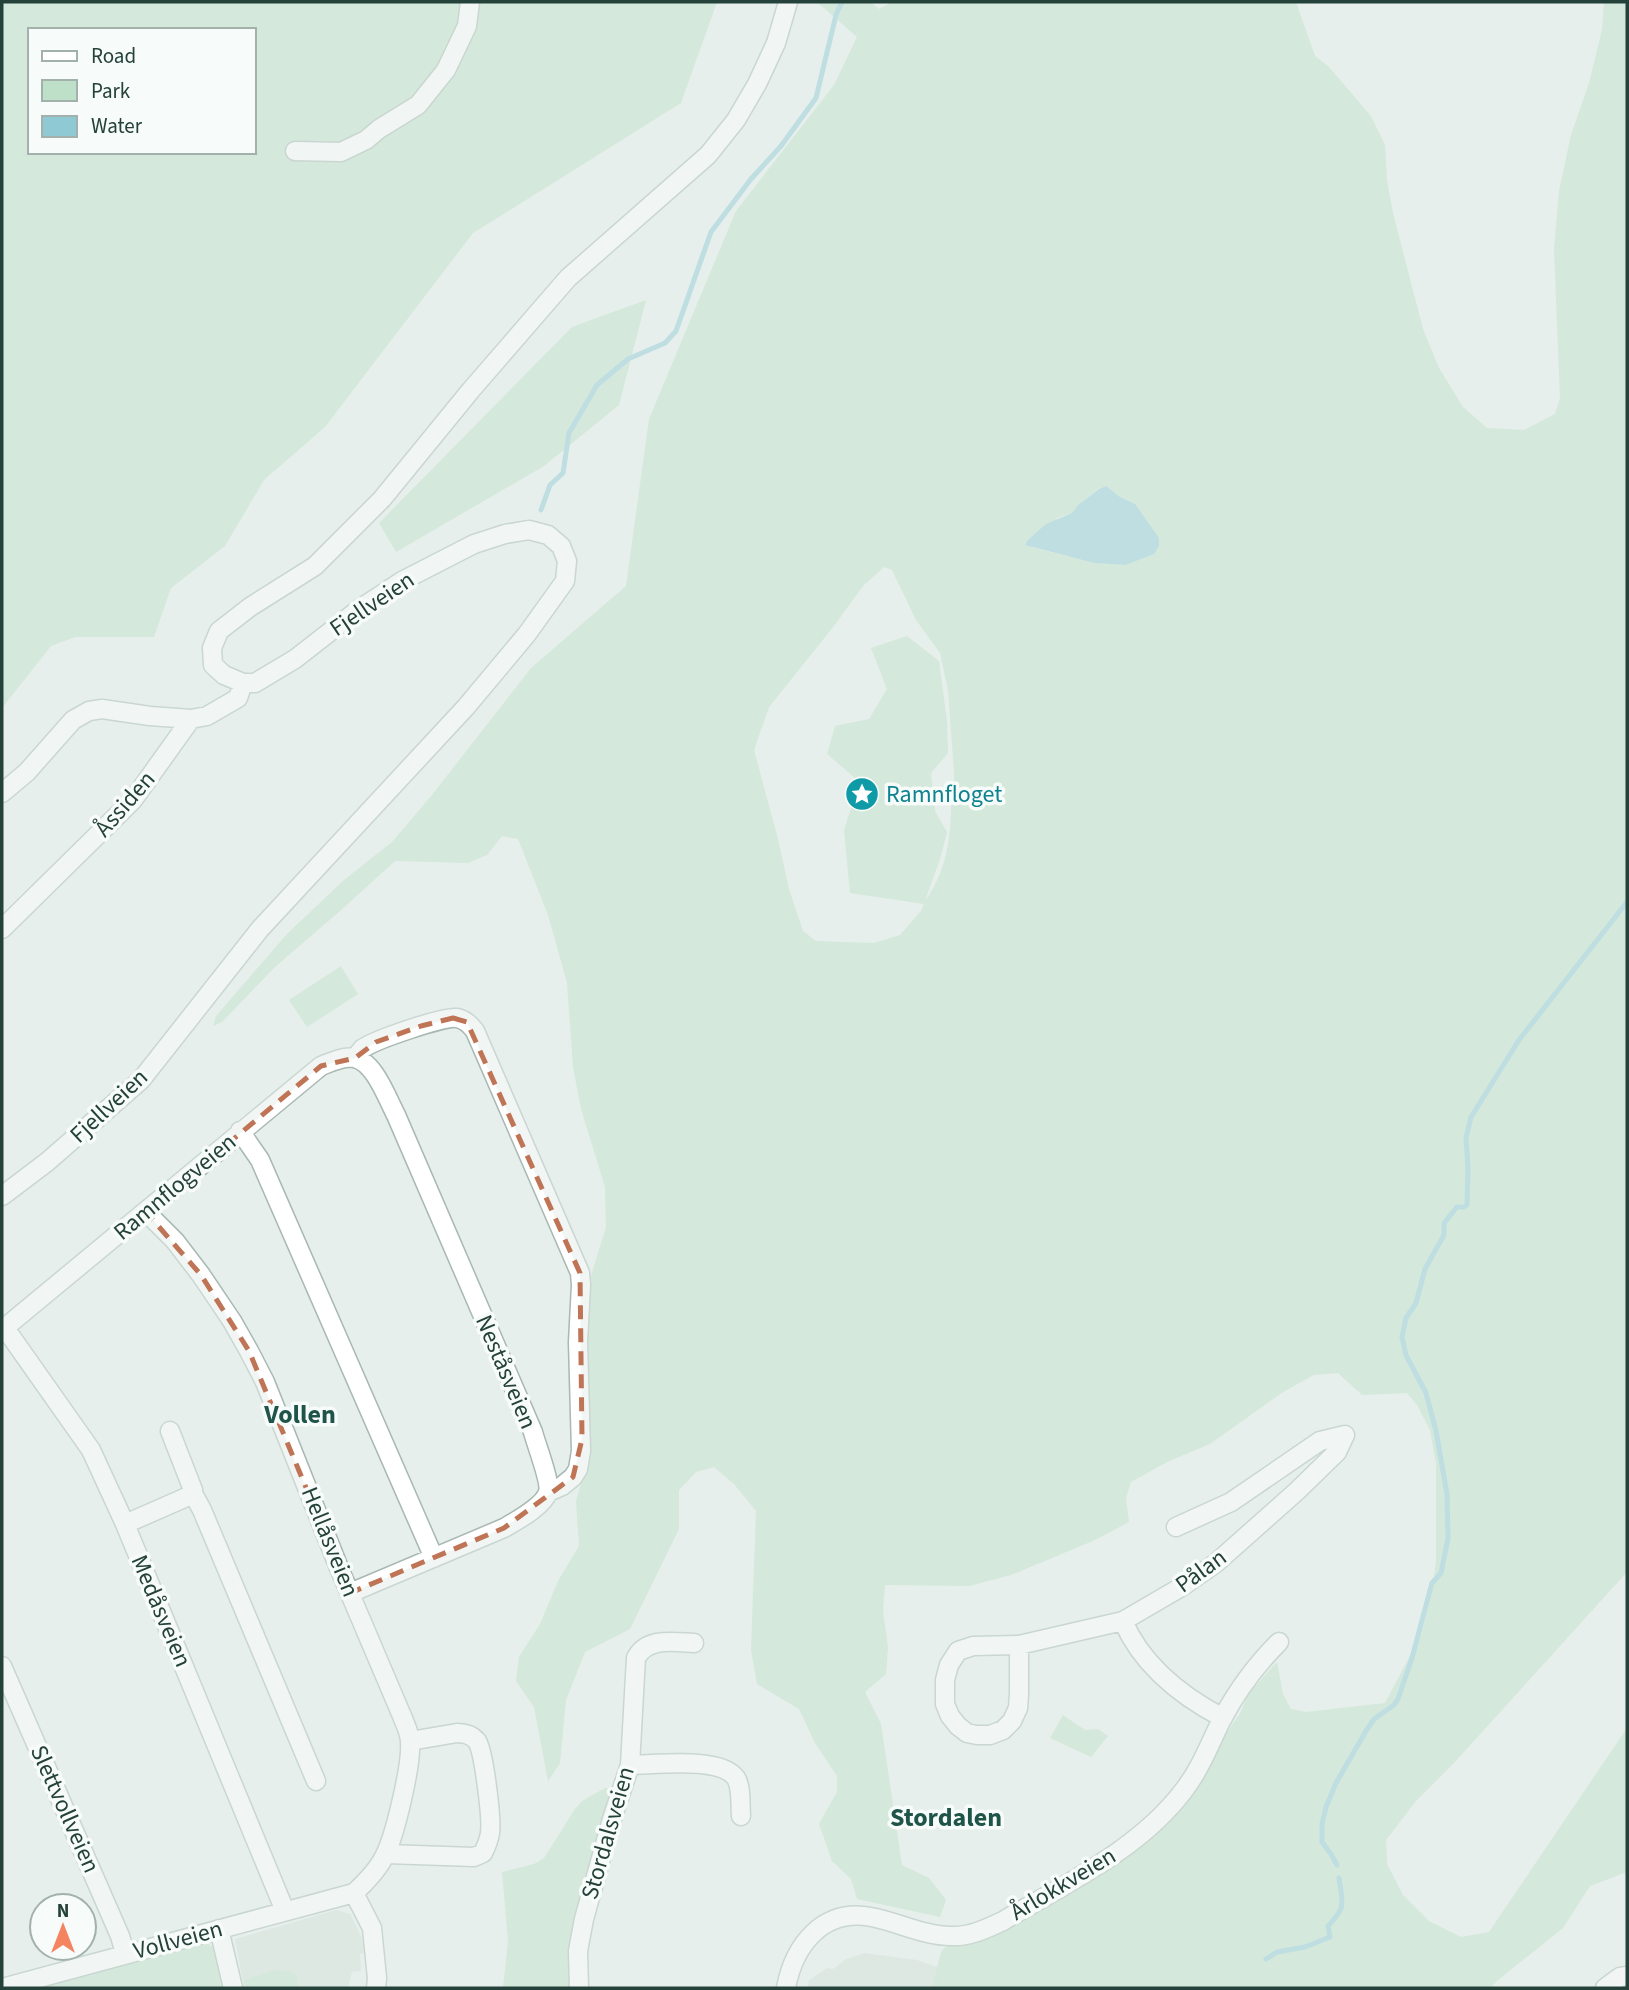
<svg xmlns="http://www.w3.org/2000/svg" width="1629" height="1990" viewBox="0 0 1629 1990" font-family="'Source Sans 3',sans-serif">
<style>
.built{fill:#d4dfda}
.green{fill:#bfe0c8;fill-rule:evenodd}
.water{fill:#8ec9d4}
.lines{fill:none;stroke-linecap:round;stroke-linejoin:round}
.stream{stroke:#8ec9d4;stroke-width:5}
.street-casing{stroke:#a8b8b2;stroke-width:21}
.street{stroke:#fff;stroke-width:18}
.marked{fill:none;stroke:#c07456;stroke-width:5;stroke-dasharray:14 9;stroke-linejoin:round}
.labels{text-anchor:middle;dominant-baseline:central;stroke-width:7;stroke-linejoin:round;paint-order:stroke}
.street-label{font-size:24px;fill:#24423a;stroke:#f7fbf9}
.culture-label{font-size:24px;fill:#0d838f;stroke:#f7fbf9;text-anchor:start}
.neighbourhood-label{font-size:26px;font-weight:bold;fill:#1f5548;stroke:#f7fbf9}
</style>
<rect width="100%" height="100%" fill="#e6efeb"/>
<path class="built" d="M 336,1910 L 350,1914 L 362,1938 L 364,1953 L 360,1954 L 361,1971 L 352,1972 L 348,1988 L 244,1988 L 235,1939 Z
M 864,1953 L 917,1960 L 962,1975 L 943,1988 L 808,1988 L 809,1980 L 827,1968 L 833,1969 L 846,1959 Z"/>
<path class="green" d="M 2,2 L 717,2 L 681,103 L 473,233 L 325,427 L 264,480 L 225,546 L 171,588 L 154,637 L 75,637 L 51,646 L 2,708 ZM 30,30 L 254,30 L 254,152 L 30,152 Z
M 817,2 L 871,2 L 879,9 L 892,2 L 1296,2 L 1315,56 L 1329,67 L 1371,116 L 1385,145 L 1387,181 L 1393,213 L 1423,329 L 1439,368 L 1463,407 L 1487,428 L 1524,430 L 1555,414 L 1560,398 L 1554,249 L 1559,191 L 1571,135 L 1589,83 L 1602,30 L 1604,2 L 1627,2 L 1627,1572 L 1453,1764 L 1416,1801 L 1386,1840 L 1387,1864 L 1403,1895 L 1429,1921 L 1461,1937 L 1489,1932 L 1627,1728 L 1627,1872 L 1590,1886 L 1563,1928 L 1498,1980 L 1490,1988 L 932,1988 L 941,1952 L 949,1943 L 976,1941 L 999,1933 L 1032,1914 L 1146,1842 L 1180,1807 L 1206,1772 L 1223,1738 L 1241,1712 L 1248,1694 L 1277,1662 L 1283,1694 L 1291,1709 L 1306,1712 L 1385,1703 L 1421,1635 L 1432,1593 L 1436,1561 L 1436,1464 L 1430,1430 L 1417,1405 L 1407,1393 L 1362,1395 L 1338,1373 L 1314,1375 L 1283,1392 L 1210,1444 L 1169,1461 L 1131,1482 L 1126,1498 L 1129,1522 L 1095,1540 L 1011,1575 L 969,1586 L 885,1585 L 883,1611 L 888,1647 L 886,1674 L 865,1692 L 881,1724 L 902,1865 L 929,1878 L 946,1900 L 940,1917 L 857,1899 L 851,1879 L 832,1861 L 819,1824 L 837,1792 L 837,1776 L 815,1743 L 799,1709 L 757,1684 L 751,1650 L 756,1511 L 734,1484 L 714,1467 L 696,1472 L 679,1490 L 679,1529 L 630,1629 L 585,1652 L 566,1700 L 560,1763 L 548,1781 L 534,1707 L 516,1681 L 519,1657 L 540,1624 L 558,1581 L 579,1546 L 576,1501 L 586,1466 L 590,1441 L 585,1356 L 588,1286 L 606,1227 L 605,1187 L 581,1109 L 573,1067 L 567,983 L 548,915 L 518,839 L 502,836 L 487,855 L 468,863 L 395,861 L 340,911 L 275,967 L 222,1022 L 213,1026 L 216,1016 L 287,934 L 344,880 L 392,842 L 432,795 L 531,668 L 626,586 L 649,419 L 736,211 L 834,85 L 857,37 ZM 1106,486 L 1120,497 L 1135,504 L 1125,565 L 1094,563 L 1031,547 L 1057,518 L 1072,513 L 1078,505 L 1098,489 ZM 884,567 L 892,570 L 916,620 L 940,653 L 948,690 L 954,772 L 954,784 L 951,782 C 952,825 951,865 925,901 L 940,859 L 947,832 L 935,811 L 931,773 L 948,753 L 947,721 L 939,661 L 907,636 L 871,648 L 887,689 L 869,719 L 835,726 L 827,754 L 855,778 L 852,805 L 844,830 L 850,893 L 924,904 L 921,911 L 900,935 L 874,943 L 816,941 L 803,931 L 789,889 L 778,839 L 754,750 L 769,707 L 834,626 L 863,586 Z
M 646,300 L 619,405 L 544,466 L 396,552 L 379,523 L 572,327 Z
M 341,966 L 358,994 L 307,1027 L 289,1000 Z
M 1063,1715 L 1085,1730 L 1098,1729 L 1108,1736 L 1091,1757 L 1050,1738 Z
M 605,1788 L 611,1788 L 613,1791 L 573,1988 L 503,1988 L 508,1941 L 502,1872 L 534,1864 L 544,1858 L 575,1809 L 582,1801 Z
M 201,1941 C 222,1946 222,1970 226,1988 L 31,1988 Z
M 274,1970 L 289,1971 L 297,1976 L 298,1988 L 245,1988 L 244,1980 Z"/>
<path class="water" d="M 1106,486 L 1120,497 L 1135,504 L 1159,538 L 1159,546 L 1154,554 L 1125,565 L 1094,563 L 1025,545 L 1028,540 L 1046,524 L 1072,513 L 1078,505 L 1099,489 Z"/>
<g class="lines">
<path class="stream" d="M 541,510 L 550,485 L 563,473 L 569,433 L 597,385 L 628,359 L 665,343 L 676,331 L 711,232 L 751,179 L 781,146 L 816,98 L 836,15 L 842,2
M 1337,1865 L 1331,1854 L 1322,1842 L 1322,1824 L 1326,1807 L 1336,1783 L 1366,1731 L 1374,1719 L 1394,1705 L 1398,1699 L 1412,1658 L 1432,1583 L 1441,1573 L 1448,1538 L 1447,1494 L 1436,1431 L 1426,1393 L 1406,1355 L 1402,1337 L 1406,1318 L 1416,1303 L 1425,1269 L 1444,1235 L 1444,1223 L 1457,1207 L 1464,1207 L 1467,1205 L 1468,1167 L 1466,1138 L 1471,1117 L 1519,1040 L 1627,902
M 1266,1959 L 1277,1952 L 1305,1947 L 1330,1937 L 1328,1926 C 1346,1907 1343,1905 1339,1878"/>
<g class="street-casing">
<path id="street" d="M 295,151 L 341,152 L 366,140 L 379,129 L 418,105 L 446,70 L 467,26 L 470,2
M 2,793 L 27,772 L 73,720 L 89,711 L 102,709 L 150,716 L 191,719
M 2,929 L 133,800 L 191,719 L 207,716 L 238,698 L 243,683
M 355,1058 C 357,1055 360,1052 362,1049 C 374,1040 444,1016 457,1018 C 466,1020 470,1025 475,1031 L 580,1273 L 581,1285 L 578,1342 L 581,1451 L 578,1469 L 573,1477 L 562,1486 L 548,1492
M 240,1131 L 260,1160 L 434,1558
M 2,1196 L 47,1162 L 141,1080 L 260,929 L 466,707 L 527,634 L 565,581 L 567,561 L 561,546 L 548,535 L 529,530 L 505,534 L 474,544 L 402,581 L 358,610 L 295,659 L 255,683 L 243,683 L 224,675 L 213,665 L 212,648 L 219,631 L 250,607 L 315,566 L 382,499 L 471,390 L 568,278 L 708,155 L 736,120 L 757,84 L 776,43 L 788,2
M 5,1328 L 91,1450 L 125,1524 L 285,1911
M 2,1330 L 321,1066 C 331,1062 343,1056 354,1058 C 374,1061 387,1098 396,1115 L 533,1432 C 536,1444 551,1482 548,1492 C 544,1506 516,1521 504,1528 L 350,1593
M 189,1496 L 195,1497 L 202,1510 L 316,1781
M 125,1524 L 189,1496 L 193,1490 L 170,1431
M 1123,1621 C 1142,1665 1181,1696 1223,1718
M 1019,1645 L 1019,1694 L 1018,1708 L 1012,1721 L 1003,1730 L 990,1735 L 977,1735 L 967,1733 L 958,1726 L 950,1716 L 945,1704 L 945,1680 L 949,1665 L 958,1651 L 973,1646 L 1019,1645 L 1123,1621 L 1183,1586 L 1216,1563 L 1297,1491 L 1337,1452 L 1345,1435 L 1320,1441 L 1231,1502 L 1176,1527
M 2,1666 L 120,1936 L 125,1953
M 630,1765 C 654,1765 721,1756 736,1778 C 742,1788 740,1806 741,1816
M 386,1854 L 474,1857 L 483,1853 C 486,1847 489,1840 490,1833 C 492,1819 484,1752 477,1741 C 472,1735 465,1733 457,1733 L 410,1741
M 354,1893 L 372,1928 L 377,1978 L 376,1988
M 219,1929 L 233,1988
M 2,1988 L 354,1893 C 366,1882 378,1870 385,1855 C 395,1835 412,1764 410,1742 C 410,1733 405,1724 402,1716 L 339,1568 L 265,1382 L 249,1351 L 232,1321 L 201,1275 L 175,1241 L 146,1212
M 579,1988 L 578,1951 L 584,1919 L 612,1819 L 630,1765 L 636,1658 C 647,1637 673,1642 694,1643
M 786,1988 C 794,1945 823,1908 871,1917 C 898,1922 924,1936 951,1936 C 969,1937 986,1929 1003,1921 C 1065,1884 1140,1849 1184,1790 C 1201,1768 1210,1743 1222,1719 C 1238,1689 1256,1665 1279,1642
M 1605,1988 L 1620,1977 L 1627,1976"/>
</g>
<use href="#street" class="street"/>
</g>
<path d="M0 0H1629V1990H0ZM 453,1018 L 467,1022 L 580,1273 L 582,1439 L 573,1477 L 504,1528 L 350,1593 L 249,1351 L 201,1275 L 146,1212 L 321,1066 L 355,1058 L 376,1042 L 421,1026 Z" fill="#e6efeb" fill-opacity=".55" fill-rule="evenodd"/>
<path class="marked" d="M 453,1018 L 467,1022 L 580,1273 L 582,1439 L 573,1477 L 504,1528 L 350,1593 L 249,1351 L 201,1275 L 146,1212 L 321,1066 L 355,1058 L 376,1042 L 421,1026 Z"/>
<defs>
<g id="sight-disc" transform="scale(1.75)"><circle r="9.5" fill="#0f9aa8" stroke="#f7fbf9"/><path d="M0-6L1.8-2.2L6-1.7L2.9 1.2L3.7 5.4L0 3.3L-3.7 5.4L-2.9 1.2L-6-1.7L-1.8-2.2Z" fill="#fff"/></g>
</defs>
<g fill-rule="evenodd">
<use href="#sight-disc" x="862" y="794"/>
</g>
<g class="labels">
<g class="street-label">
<text transform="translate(372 604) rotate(-34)">Fjellveien</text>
<text transform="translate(125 804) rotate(-49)">Åssiden</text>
<text transform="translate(109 1106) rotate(-43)">Fjellveien</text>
<text transform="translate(175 1187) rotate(-40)">Ramnflogveien</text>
<text transform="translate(506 1372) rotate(67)">Neståsveien</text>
<text transform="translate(330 1542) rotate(68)">Hellåsveien</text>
<text transform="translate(1201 1571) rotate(-36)">Pålan</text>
<text transform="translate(161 1611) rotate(67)">Medåsveien</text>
<text transform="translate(65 1809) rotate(66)">Slettvollveien</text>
<text transform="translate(608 1833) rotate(-74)">Stordalsveien</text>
<text transform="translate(1063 1884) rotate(-31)">Årlokkveien</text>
<text transform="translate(178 1940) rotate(-15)">Vollveien</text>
</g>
<g class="culture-label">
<text x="886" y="794">Ramnfloget</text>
</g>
<g class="neighbourhood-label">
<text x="300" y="1414">Vollen</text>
<text x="946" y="1817">Stordalen</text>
</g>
</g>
<rect width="1629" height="1990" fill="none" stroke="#24423a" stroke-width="7"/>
<rect x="28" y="28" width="228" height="126" fill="#f7fbf9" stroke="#a3b1ad" stroke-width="2"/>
<rect x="42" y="51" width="35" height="10" fill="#ffffff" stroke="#a3b1ad" stroke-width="2"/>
<text x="91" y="63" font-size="21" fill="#24423a">Road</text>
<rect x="42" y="80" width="35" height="21" fill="#bfe0c8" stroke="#a3b1ad" stroke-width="2"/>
<text x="91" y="98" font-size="21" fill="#24423a">Park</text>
<rect x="42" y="116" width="35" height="21" fill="#8ec9d4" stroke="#a3b1ad" stroke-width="2"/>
<text x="91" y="133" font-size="21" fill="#24423a">Water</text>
<g transform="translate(63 1927)"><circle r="33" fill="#f7fbf9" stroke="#a3b1ad" stroke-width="2"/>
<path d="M0-5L12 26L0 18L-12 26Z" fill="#f4845f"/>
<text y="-10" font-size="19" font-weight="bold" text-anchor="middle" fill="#24423a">N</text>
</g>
</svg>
